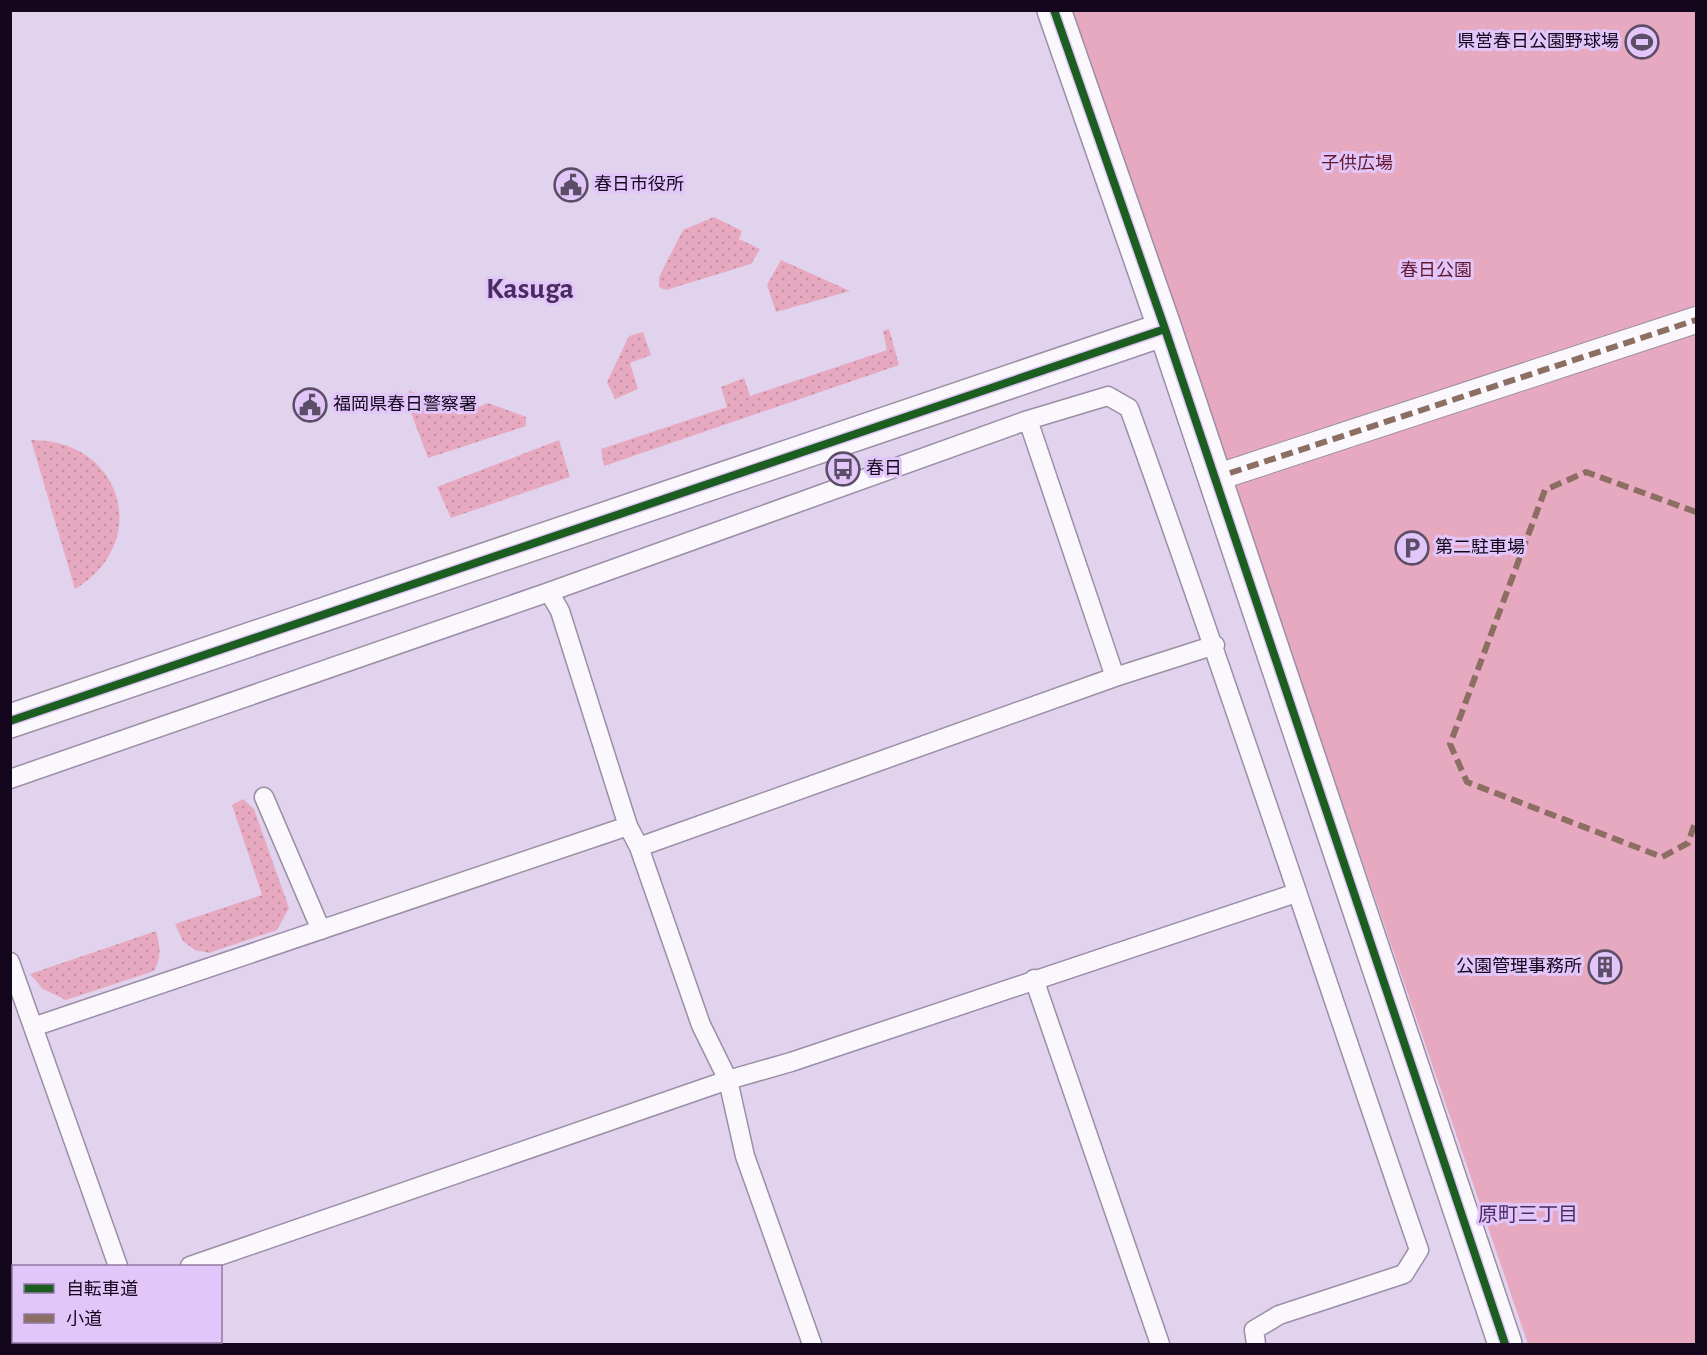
<svg xmlns="http://www.w3.org/2000/svg" width="1707" height="1355" viewBox="0 0 1707 1355" font-family="'Alegreya Sans','Noto Sans JP',sans-serif">
<style>
.grass{fill:url(#grass-dots)}
.green{fill:#e7a9bf}
.lines{fill:none;stroke-linecap:round;stroke-linejoin:round}
.service-casing{stroke:#9b8ea5;stroke-width:21}
.pedestrian-casing{stroke:#9b8ea5;stroke-width:28}
.tertiary-casing{stroke:#9b8ea5;stroke-width:36}
.service{stroke:#faf8fc;stroke-width:18}
.pedestrian{stroke:#faf8fc;stroke-width:26}
.tertiary{stroke:#faf8fc;stroke-width:33}
.quiet{stroke:#8d6e63;stroke-width:6;stroke-dasharray:12 6;stroke-linecap:butt}
.cycleway-casing{stroke:#e2c6fa;stroke-width:11}
.cycleway{stroke:#1b5e20;stroke-width:8}
.labels{text-anchor:middle;dominant-baseline:central;stroke-width:6;stroke-linejoin:round;paint-order:stroke}
.poi-label{font-size:18px;fill:#14071d;stroke:#e2c6fa;text-anchor:start}
.park-label{font-size:18px;fill:#64172c;stroke:#e2c6fa}
.neighbourhood-label{font-size:20px;fill:#4b2c62;stroke:#e2c6fa}
.town-label{font-size:30px;font-weight:bold;fill:#4b2c62;stroke:#e2c6fa}
</style>
<defs>
<pattern id="grass-dots" width="8" height="8" patternUnits="userSpaceOnUse" patternTransform="scale(1.5)"><rect width="8" height="8" fill="#e7a9bf"/><path d="M2 2h.1M6 6h.1" fill="none" stroke="#c590a4" stroke-width="1.8" stroke-linecap="round"/></pattern>
</defs>
<rect width="100%" height="100%" fill="#e1d2ee"/>
<path class="grass" d="M 714,217 L 742,231 L 739,239 L 760,249 L 751,264 L 666,290 L 659,287 L 659,277 L 683,230 Z
M 781,260 L 850,291 L 776,312 L 767,285 Z
M 889,329 L 899,365 L 604,466 L 601,449 L 727,407 L 721,387 L 744,378 L 750,396 L 887,350 L 883,331 Z
M 643,332 L 651,355 L 630,363 L 638,389 L 615,399 L 607,382 L 629,336 Z
M 409,390 L 459,415 L 488,403 L 526,417 L 526,426 L 428,458 L 408,405 Z
M 31,440 C 122,439 153,542 75,589 Z
M 559,440 L 570,477 L 451,518 L 437,487 Z
M 243,799 L 254,809 L 289,908 L 277,930 L 209,953 L 195,950 L 183,941 L 175,924 L 262,895 L 232,805 Z
M 156,931 C 160,946 162,956 154,971 L 66,1000 L 43,989 L 30,974 Z"/>
<path class="green" d="M 1071,11 L 1696,11 L 1696,1344 L 1528,1344 Z"/>
<g class="lines">
<g class="service-casing">
<path id="service" d="M 1028,420 L 1115,677
M 549,592 L 560,611 L 628,826 L 639,847 L 701,1025 L 728,1080 L 745,1156 L 812,1344
M 10,779 L 549,592 L 1028,420 L 1108,396 L 1129,408 C 1230,687 1322,969 1419,1250 L 1404,1274 L 1279,1315 L 1254,1330 L 1256,1344
M 264,797 L 321,930
M 639,847 L 1115,677 L 1215,645
M 10,962 L 118,1266
M 1034,979 L 1160,1344
M 33,1027 L 628,826
M 190,1266 L 728,1080 L 791,1062 L 1296,893
M 10,1331 L 14,1330
M 137,1342 L 138,1344"/>
</g>
<g class="pedestrian-casing">
<path id="pedestrian" d="M 1230,473 L 1696,320"/>
</g>
<g class="tertiary-casing">
<path id="tertiary" d="M 1054,10 L 1165,329 L 1505,1344
M 10,721 L 1165,329"/>
</g>
<use href="#service" class="service"/>
<use href="#pedestrian" class="pedestrian"/>
<use href="#tertiary" class="tertiary"/>
<path class="quiet" d="M 1230,473 L 1696,320
M 1696,512 L 1586,472 L 1545,490 L 1450,744 L 1467,782 L 1662,857 L 1688,843 L 1696,820"/>
<g class="cycleway-casing">
<path id="cycleway" d="M 1054,10 L 1165,329 L 1505,1344
M 10,721 L 1165,329"/>
</g>
<use href="#cycleway" class="cycleway"/>
</g>
<defs>
<g id="stadium-ring" transform="scale(1.725)"><circle r="9.5" fill="#e2c6fa" stroke="#5c4e66" stroke-width="1.5"/><path d="M0-5a6.5 5 0 1 0 0 10a6.5 5 0 1 0 0-10ZM-3.5-1.8h7v3.6h-7Z" fill="#5c4e66"/></g>
<g id="civic-ring" transform="scale(1.725)"><circle r="9.5" fill="#e2c6fa" stroke="#5c4e66" stroke-width="1.5"/><path d="M-.6-6.5H3V-4.5H.6V-3L4-1V1h2V6H-6V1h2V-1L-.6-3ZM-1.2 2.5V6h2.4V2.5Z" fill="#5c4e66"/></g>
<g id="bus-ring" transform="scale(1.725)"><circle r="9.5" fill="#e2c6fa" stroke="#5c4e66" stroke-width="1.5"/><path d="M-5-6H5V4H4V6H2V4H-2V6H-4V4H-5ZM-3.5-4V0h7V-4ZM-3.5 1.2v1.5H-2V1.2ZM2 1.2v1.5H3.5V1.2Z" fill="#5c4e66"/></g>
<g id="parking-ring" transform="scale(1.725)"><circle r="9.5" fill="#e2c6fa" stroke="#5c4e66" stroke-width="1.5"/><path d="M-3.5-5.5H1a3.5 3.5 0 0 1 0 7H-1V5.5H-3.5ZM-1-3.4V-.6H.8a1.4 1.4 0 0 0 0-2.8Z" fill="#5c4e66"/></g>
<g id="building-ring" transform="scale(1.725)"><circle r="9.5" fill="#e2c6fa" stroke="#5c4e66" stroke-width="1.5"/><path d="M-4-6H4V6H1V3H-1V6H-4ZM-2.5-4.3h1.7v1.8h-1.7ZM.8-4.3h1.7v1.8H.8ZM-2.5-1h1.7V.8h-1.7ZM.8-1h1.7V.8H.8Z" fill="#5c4e66"/></g>
</defs>
<g fill-rule="evenodd">
<use href="#stadium-ring" x="1642" y="42"/>
<use href="#civic-ring" x="571" y="185"/>
<use href="#civic-ring" x="310" y="405"/>
<use href="#bus-ring" x="843" y="469"/>
<use href="#parking-ring" x="1412" y="548"/>
<use href="#building-ring" x="1605" y="967"/>
</g>
<g class="labels">
<g class="poi-label">
<text x="1619" y="42" text-anchor="end">県営春日公園野球場</text>
<text x="594" y="185">春日市役所</text>
<text x="333" y="405">福岡県春日警察署</text>
<text x="866" y="469">春日</text>
<text x="1435" y="548">第二駐車場</text>
<text x="1582" y="967" text-anchor="end">公園管理事務所</text>
</g>
<g class="park-label">
<text x="1357" y="164">子供広場</text>
<text x="1436" y="271">春日公園</text>
</g>
<g class="neighbourhood-label">
<text x="1528" y="1215">原町三丁目</text>
</g>
<g class="town-label">
<text x="530" y="289">Kasuga</text>
</g>
</g>
<rect width="1707" height="1355" fill="none" stroke="#14071d" stroke-width="24"/>
<rect x="12" y="1265" width="210" height="78" fill="#e2c6fa" stroke="#907aa2" stroke-width="1.5"/>
<rect x="24" y="1284" width="30" height="9" fill="#1b5e20" stroke="#907aa2" stroke-width="1.5"/>
<text x="66" y="1295" font-size="18" fill="#14071d">自転車道</text>
<rect x="24" y="1314" width="30" height="9" fill="#8d6e63" stroke="#907aa2" stroke-width="1.5"/>
<text x="66" y="1325" font-size="18" fill="#14071d">小道</text>
</svg>
